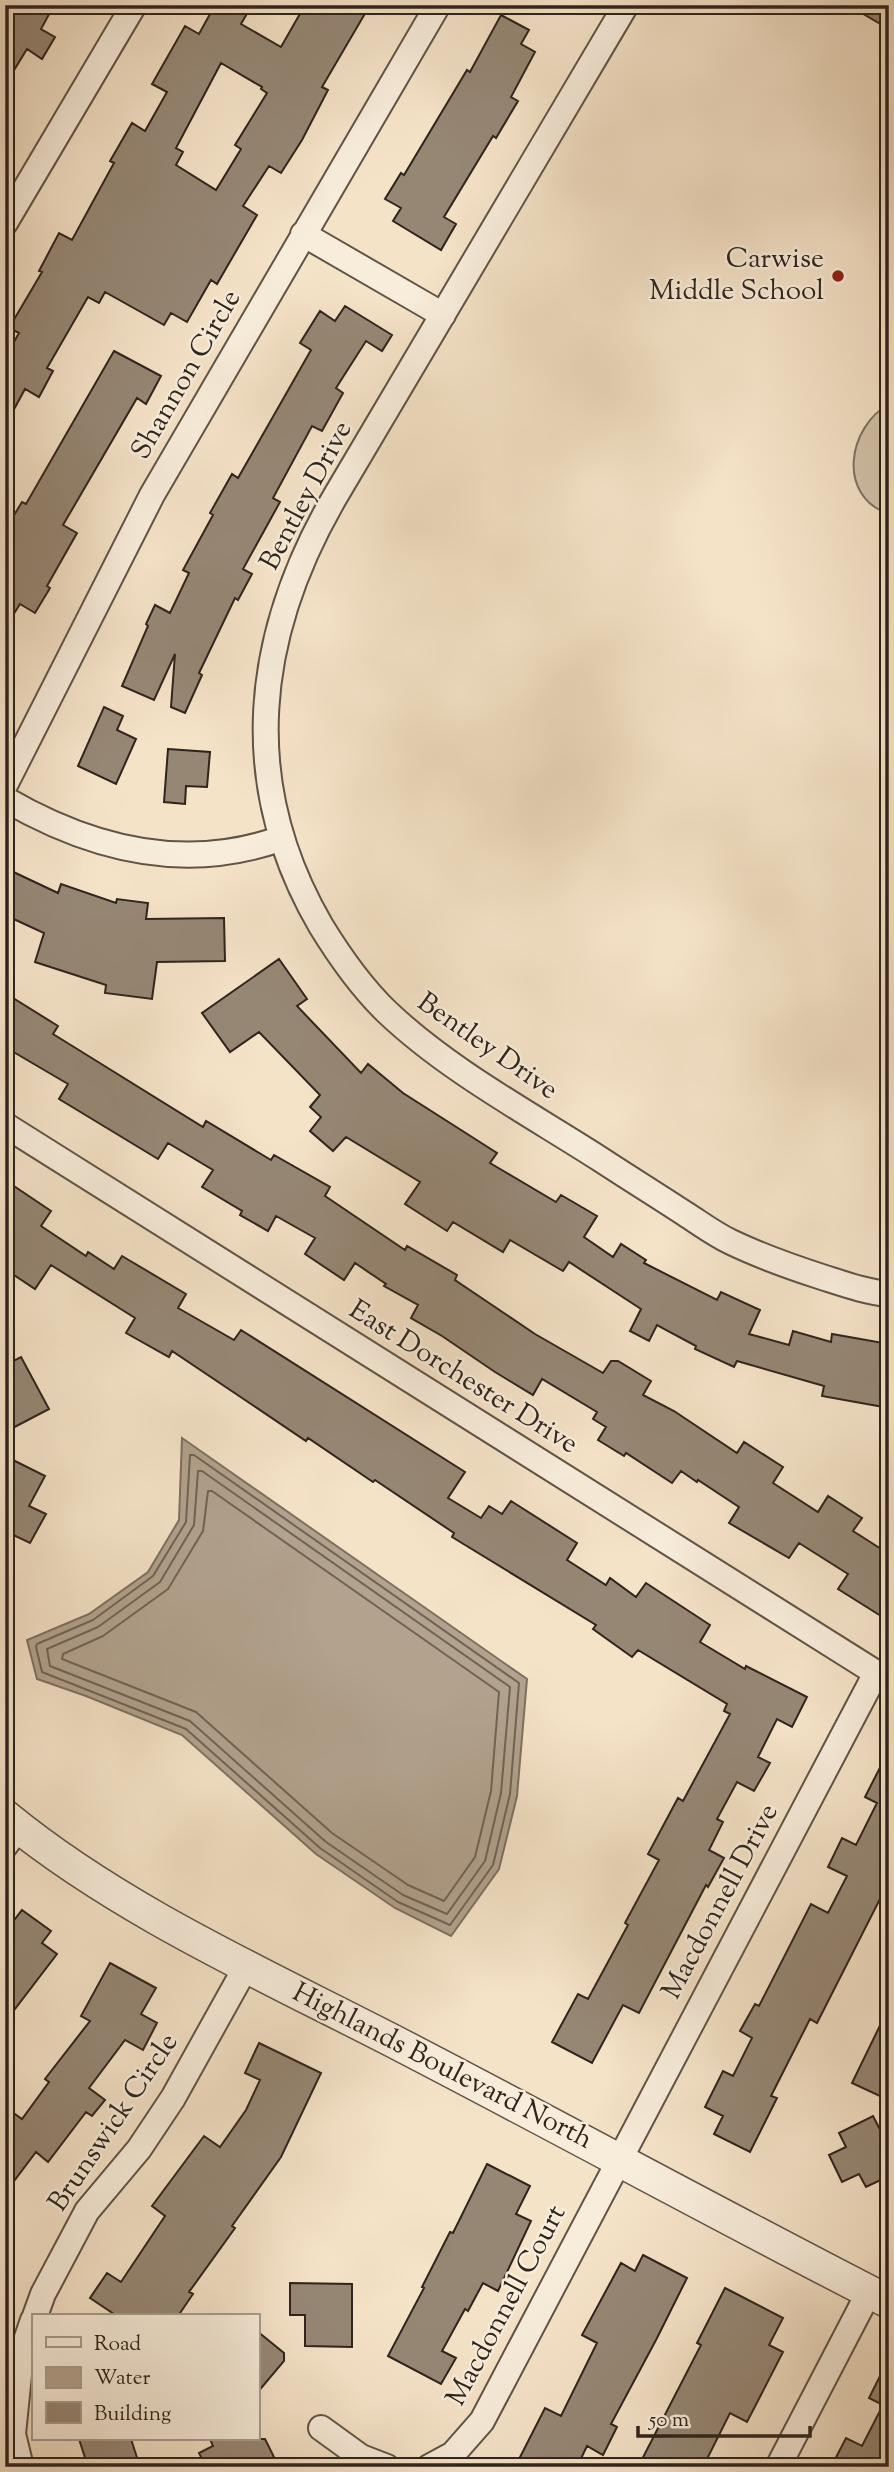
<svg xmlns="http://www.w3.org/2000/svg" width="894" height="2472" viewBox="0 0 894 2472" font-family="'Sorts Mill Goudy',serif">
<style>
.green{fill:#d3c3ab;stroke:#817464;stroke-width:2}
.water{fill:#b2a28e;stroke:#7e7060;stroke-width:2}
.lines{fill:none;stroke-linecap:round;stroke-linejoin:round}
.shore{stroke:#706355;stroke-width:2}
.building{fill:#968775;stroke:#2f241c;stroke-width:2;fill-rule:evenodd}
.minor-casing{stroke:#605447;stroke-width:28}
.tertiary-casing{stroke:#605447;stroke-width:35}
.minor{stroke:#f8eddb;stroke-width:24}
.tertiary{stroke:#f8eddb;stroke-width:32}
.poi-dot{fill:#8f2418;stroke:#f8eddb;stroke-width:2.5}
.labels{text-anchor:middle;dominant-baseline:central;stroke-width:5;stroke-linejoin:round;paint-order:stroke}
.poi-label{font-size:28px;fill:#2f241c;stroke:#f8eddb;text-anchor:end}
.street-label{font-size:28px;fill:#2f241c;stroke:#f8eddb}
</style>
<rect width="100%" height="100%" fill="#f5e3c8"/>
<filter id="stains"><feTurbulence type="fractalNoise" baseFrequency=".00286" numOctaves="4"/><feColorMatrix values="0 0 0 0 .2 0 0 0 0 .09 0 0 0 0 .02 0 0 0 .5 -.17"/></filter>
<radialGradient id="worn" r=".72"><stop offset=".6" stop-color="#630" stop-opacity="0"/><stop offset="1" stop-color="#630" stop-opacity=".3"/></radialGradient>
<path class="green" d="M 889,404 L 889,514 C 836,496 848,427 889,404 Z"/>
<path class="water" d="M 182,1438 L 527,1679 L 517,1796 L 499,1869 L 451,1936 L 395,1908 L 316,1854 L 182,1735 L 86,1696 L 37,1679 L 27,1640 L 89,1614 L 148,1572 L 179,1520 Z"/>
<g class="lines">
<path class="shore" d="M 190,1455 L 194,1455 L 519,1683 L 510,1794 L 493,1865 L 450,1925 L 398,1902 L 320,1848 L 186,1729 L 42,1672 L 36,1647 L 37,1644 L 93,1620 L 153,1576 L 186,1522 Z
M 198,1471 L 202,1471 L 510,1687 L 501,1793 L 485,1861 L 447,1914 L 403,1895 L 326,1842 L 190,1721 L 50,1666 L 47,1649 L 98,1627 L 160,1582 L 194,1525 Z
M 208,1491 L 212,1491 L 499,1692 L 491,1791 L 475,1857 L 444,1901 L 408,1885 L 332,1833 L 196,1712 L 62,1659 L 63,1654 L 103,1636 L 168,1589 L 203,1531 Z"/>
</g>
<path class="building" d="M 14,5 L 54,5 L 41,29 L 55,37 L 42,59 L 27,49 L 5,85 L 5,20 Z
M 215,5 L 252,5 L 241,24 L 281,47 L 305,5 L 370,5 L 322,87 L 328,90 L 302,140 L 281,173 L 269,166 L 243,206 L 257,215 L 217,284 L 211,280 L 187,322 L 171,313 L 164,325 L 105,292 L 99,303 L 88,297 L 47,368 L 53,371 L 39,397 L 25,389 L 5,426 L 5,358 L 19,333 L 9,328 L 42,272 L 39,271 L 59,233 L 72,240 L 114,163 L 110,161 L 132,123 L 145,131 L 167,92 L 152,84 L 185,26 L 199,34 ZM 221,63 L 262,87 L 261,89 L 267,93 L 235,145 L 241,149 L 216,190 L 176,165 L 183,152 L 176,148 Z
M 848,5 L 889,5 L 889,29 Z
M 501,15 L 529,30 L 521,44 L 535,52 L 511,97 L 518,101 L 496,138 L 493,136 L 444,217 L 456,224 L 441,250 L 393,221 L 401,208 L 385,199 L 401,173 L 404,175 L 467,70 L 470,72 Z
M 345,306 L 392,335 L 382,351 L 366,341 L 336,388 L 343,393 L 322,431 L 312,426 L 273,498 L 280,502 L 243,569 L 252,574 L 238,600 L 235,598 L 199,673 L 202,675 L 185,713 L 171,707 L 175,654 L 154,700 L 122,686 L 148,626 L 146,624 L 155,605 L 170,613 L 189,573 L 183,570 L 213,515 L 210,513 L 232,474 L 238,478 L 311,350 L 300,343 L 320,311 L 335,321 Z
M 114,351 L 161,376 L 146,404 L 137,398 L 63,525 L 77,533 L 47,586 L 50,588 L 35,613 L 20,604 L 5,628 L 5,530 L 22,502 L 26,504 Z
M 104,707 L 123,716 L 117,730 L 136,739 L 116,784 L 78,766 Z
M 168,749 L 210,752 L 207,787 L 186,786 L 185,804 L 164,802 Z
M 5,868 L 58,893 L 61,884 L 116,903 L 117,899 L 148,903 L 146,919 L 224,918 L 225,961 L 157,962 L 152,999 L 105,993 L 106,985 L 35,962 L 44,933 L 5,915 Z
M 279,959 L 307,999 L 297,1006 L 361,1073 L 368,1064 L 403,1093 L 497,1153 L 490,1163 L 556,1202 L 561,1195 L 597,1216 L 584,1237 L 613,1257 L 621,1244 L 646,1260 L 644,1263 L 717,1300 L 721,1292 L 760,1310 L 749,1334 L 789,1345 L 793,1331 L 831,1342 L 832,1334 L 889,1344 L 889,1408 L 822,1396 L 824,1386 L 737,1361 L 734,1367 L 695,1349 L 696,1346 L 657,1325 L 649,1341 L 630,1331 L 641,1309 L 569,1262 L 563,1271 L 510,1240 L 503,1252 L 453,1222 L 447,1231 L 405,1204 L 420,1182 L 346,1137 L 333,1151 L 310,1131 L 321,1117 L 310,1107 L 320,1095 L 259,1032 L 230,1052 L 202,1013 Z
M 5,993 L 58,1026 L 53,1034 L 203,1127 L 206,1121 L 271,1160 L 274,1155 L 330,1187 L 325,1196 L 405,1250 L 407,1246 L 457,1275 L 455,1280 L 535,1334 L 603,1373 L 611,1361 L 618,1361 L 651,1381 L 643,1395 L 674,1411 L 737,1453 L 744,1442 L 783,1467 L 773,1483 L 818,1512 L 828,1496 L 862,1518 L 853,1531 L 889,1554 L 889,1621 L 838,1589 L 848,1574 L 799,1543 L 789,1558 L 729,1523 L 739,1507 L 698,1480 L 697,1482 L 681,1471 L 672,1483 L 626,1453 L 624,1456 L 598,1440 L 606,1427 L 593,1419 L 597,1412 L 542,1379 L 533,1395 L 495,1372 L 442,1336 L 411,1318 L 418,1305 L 384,1286 L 386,1284 L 355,1263 L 344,1280 L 305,1254 L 315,1238 L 276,1216 L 268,1231 L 240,1215 L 242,1211 L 202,1187 L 213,1170 L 168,1143 L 158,1159 L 59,1099 L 68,1084 L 5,1047 Z
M 5,1180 L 51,1211 L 41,1226 L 86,1256 L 88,1252 L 114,1269 L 122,1256 L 186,1294 L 178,1308 L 234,1340 L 241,1330 L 465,1472 L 448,1498 L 481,1518 L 489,1506 L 502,1514 L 511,1501 L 577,1543 L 567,1560 L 606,1585 L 610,1578 L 636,1597 L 646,1583 L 710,1625 L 700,1642 L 745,1669 L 746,1666 L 807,1697 L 792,1727 L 777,1719 L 758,1757 L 770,1763 L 754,1791 L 737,1782 L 717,1819 L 723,1822 L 709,1850 L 724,1858 L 708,1887 L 706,1885 L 639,2013 L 623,2005 L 592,2063 L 552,2042 L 578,1994 L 588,1999 L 628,1925 L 625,1923 L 659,1860 L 648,1854 L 678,1798 L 683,1801 L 730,1714 L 724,1711 L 727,1704 L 638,1650 L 632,1657 L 593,1629 L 596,1625 L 452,1537 L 454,1533 L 375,1480 L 373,1482 L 308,1438 L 306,1441 L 172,1351 L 169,1357 L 126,1333 L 135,1318 L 51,1265 L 35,1289 L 5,1269 Z
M 21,1357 L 49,1409 L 5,1432 L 5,1365 Z
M 5,1456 L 45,1476 L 29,1506 L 46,1514 L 30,1543 L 5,1531 Z
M 889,1750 L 889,1896 L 883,1893 L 817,2023 L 810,2019 L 771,2096 L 777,2098 L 750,2152 L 714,2134 L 723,2116 L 705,2107 L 723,2071 L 733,2076 L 752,2038 L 740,2031 L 755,2004 L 759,2006 L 811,1904 L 828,1913 L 847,1876 L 828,1867 L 842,1838 L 856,1845 L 877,1803 L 865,1797 Z
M 22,1910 L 51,1931 L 42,1943 L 57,1954 L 5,2022 L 5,1932 Z
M 110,1963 L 156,1988 L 141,2014 L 157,2023 L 143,2050 L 125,2040 L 89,2088 L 105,2100 L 92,2116 L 86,2112 L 48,2162 L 36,2152 L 5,2193 L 5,2107 L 22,2119 L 49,2082 L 45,2079 L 90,2021 L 81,2016 Z
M 889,2007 L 889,2086 L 884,2098 L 852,2083 Z
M 259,2043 L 321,2073 L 281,2157 L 232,2226 L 235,2228 L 189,2292 L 193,2294 L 178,2316 L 117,2316 L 90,2298 L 107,2273 L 121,2282 L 165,2216 L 152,2206 L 204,2136 L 220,2147 L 246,2110 L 260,2080 L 245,2073 Z
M 873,2116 L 889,2147 L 889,2176 L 866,2187 L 859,2174 L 842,2182 L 829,2155 L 846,2147 L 839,2133 Z
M 487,2164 L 530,2186 L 516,2214 L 531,2221 L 498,2291 L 483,2283 L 468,2311 L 465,2309 L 442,2351 L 456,2358 L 441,2384 L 388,2356 L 424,2288 L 422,2287 L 450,2232 L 453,2233 Z
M 643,2255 L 687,2278 L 656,2340 L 611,2424 L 617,2427 L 603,2455 L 587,2446 L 577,2467 L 515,2467 L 545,2408 L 561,2416 L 597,2343 L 582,2335 L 621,2263 L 635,2271 Z
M 290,2283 L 352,2284 L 352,2347 L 305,2346 L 305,2315 L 290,2315 Z
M 725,2288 L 783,2318 L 769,2345 L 783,2352 L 747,2422 L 730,2413 L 703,2467 L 638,2467 L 701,2345 L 697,2343 Z
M 257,2331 L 284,2353 L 284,2361 L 257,2393 Z
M 889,2358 L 889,2467 L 831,2467 L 846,2438 L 862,2446 L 883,2405 L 869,2398 Z
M 79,2439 L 131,2439 L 140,2467 L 88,2467 Z
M 210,2439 L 265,2439 L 274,2457 L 255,2467 L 206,2467 L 199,2453 L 213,2446 Z"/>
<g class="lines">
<g class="minor-casing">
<path id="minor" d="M 626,5 L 336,495 C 254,635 237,782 321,926 C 340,957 361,987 387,1012 C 448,1070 530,1114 600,1159 C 629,1178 658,1196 687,1215 C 701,1224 716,1235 731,1242 C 760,1256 791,1267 822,1277 C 844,1284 866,1292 889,1294
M 5,223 L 134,5
M 303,234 L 443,315
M 5,785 L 152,495 L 438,5
M 5,799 C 91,849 186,873 282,838
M 5,1125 L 889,1681
M 5,1846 L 19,1827
M 35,2316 L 43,2294 L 87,2211 L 139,2149 L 173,2098 L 247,1965
M 321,2428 L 361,2457 L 387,2467
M 21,2467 L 13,2434 L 21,2355 L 33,2320
M 429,2467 L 453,2454 L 482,2421 L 876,1673
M 778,2467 L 869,2292"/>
</g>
<g class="tertiary-casing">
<path id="tertiary" d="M 5,1816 C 118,1909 263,1974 393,2041 C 559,2127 723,2217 889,2302"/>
</g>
<use href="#minor" class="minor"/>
<use href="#tertiary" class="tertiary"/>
</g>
<circle class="poi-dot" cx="838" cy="276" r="7"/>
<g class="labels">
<g class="poi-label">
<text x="824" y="260">Carwise<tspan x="824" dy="32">Middle School</tspan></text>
</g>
<g class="street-label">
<text transform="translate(187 375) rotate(-60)">Shannon Circle</text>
<text transform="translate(307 496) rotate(-62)">Bentley Drive</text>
<text transform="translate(487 1047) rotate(35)">Bentley Drive</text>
<text transform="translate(463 1378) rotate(32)">East Dorchester Drive</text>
<text transform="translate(721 1902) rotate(-62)">Macdonnell Drive</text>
<text transform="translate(442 2067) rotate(27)">Highlands Boulevard North</text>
<text transform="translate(114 2123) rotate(-56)">Brunswick Circle</text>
<text transform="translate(507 2306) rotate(-62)">Macdonnell Court</text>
</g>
</g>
<rect width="894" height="2472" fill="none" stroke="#f5e3c8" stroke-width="28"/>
<rect x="7" y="7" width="880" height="2458" fill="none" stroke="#2f241c" stroke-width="3.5"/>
<rect x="14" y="14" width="866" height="2444" fill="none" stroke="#2f241c" stroke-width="2"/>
<rect x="32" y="2314" width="228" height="126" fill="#f8eddb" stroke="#a89d8f" stroke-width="2"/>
<rect x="46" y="2337" width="35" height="10" fill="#f8eddb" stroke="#a89d8f" stroke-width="2"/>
<text x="94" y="2350" font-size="21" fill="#2f241c">Road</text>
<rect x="46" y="2367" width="35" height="21" fill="#b2a28e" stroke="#a89d8f" stroke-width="2"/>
<text x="94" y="2384" font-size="21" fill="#2f241c">Water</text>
<rect x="46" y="2402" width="35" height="21" fill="#968775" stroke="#a89d8f" stroke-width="2"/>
<text x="94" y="2420" font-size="21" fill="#2f241c">Building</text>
<path d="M638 2426v10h172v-10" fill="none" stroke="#2f241c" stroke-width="3.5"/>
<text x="649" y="2426" font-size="21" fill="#2f241c" stroke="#f8eddb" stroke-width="5" paint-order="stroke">50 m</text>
<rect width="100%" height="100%" filter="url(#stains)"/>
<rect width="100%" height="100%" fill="url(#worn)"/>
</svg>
